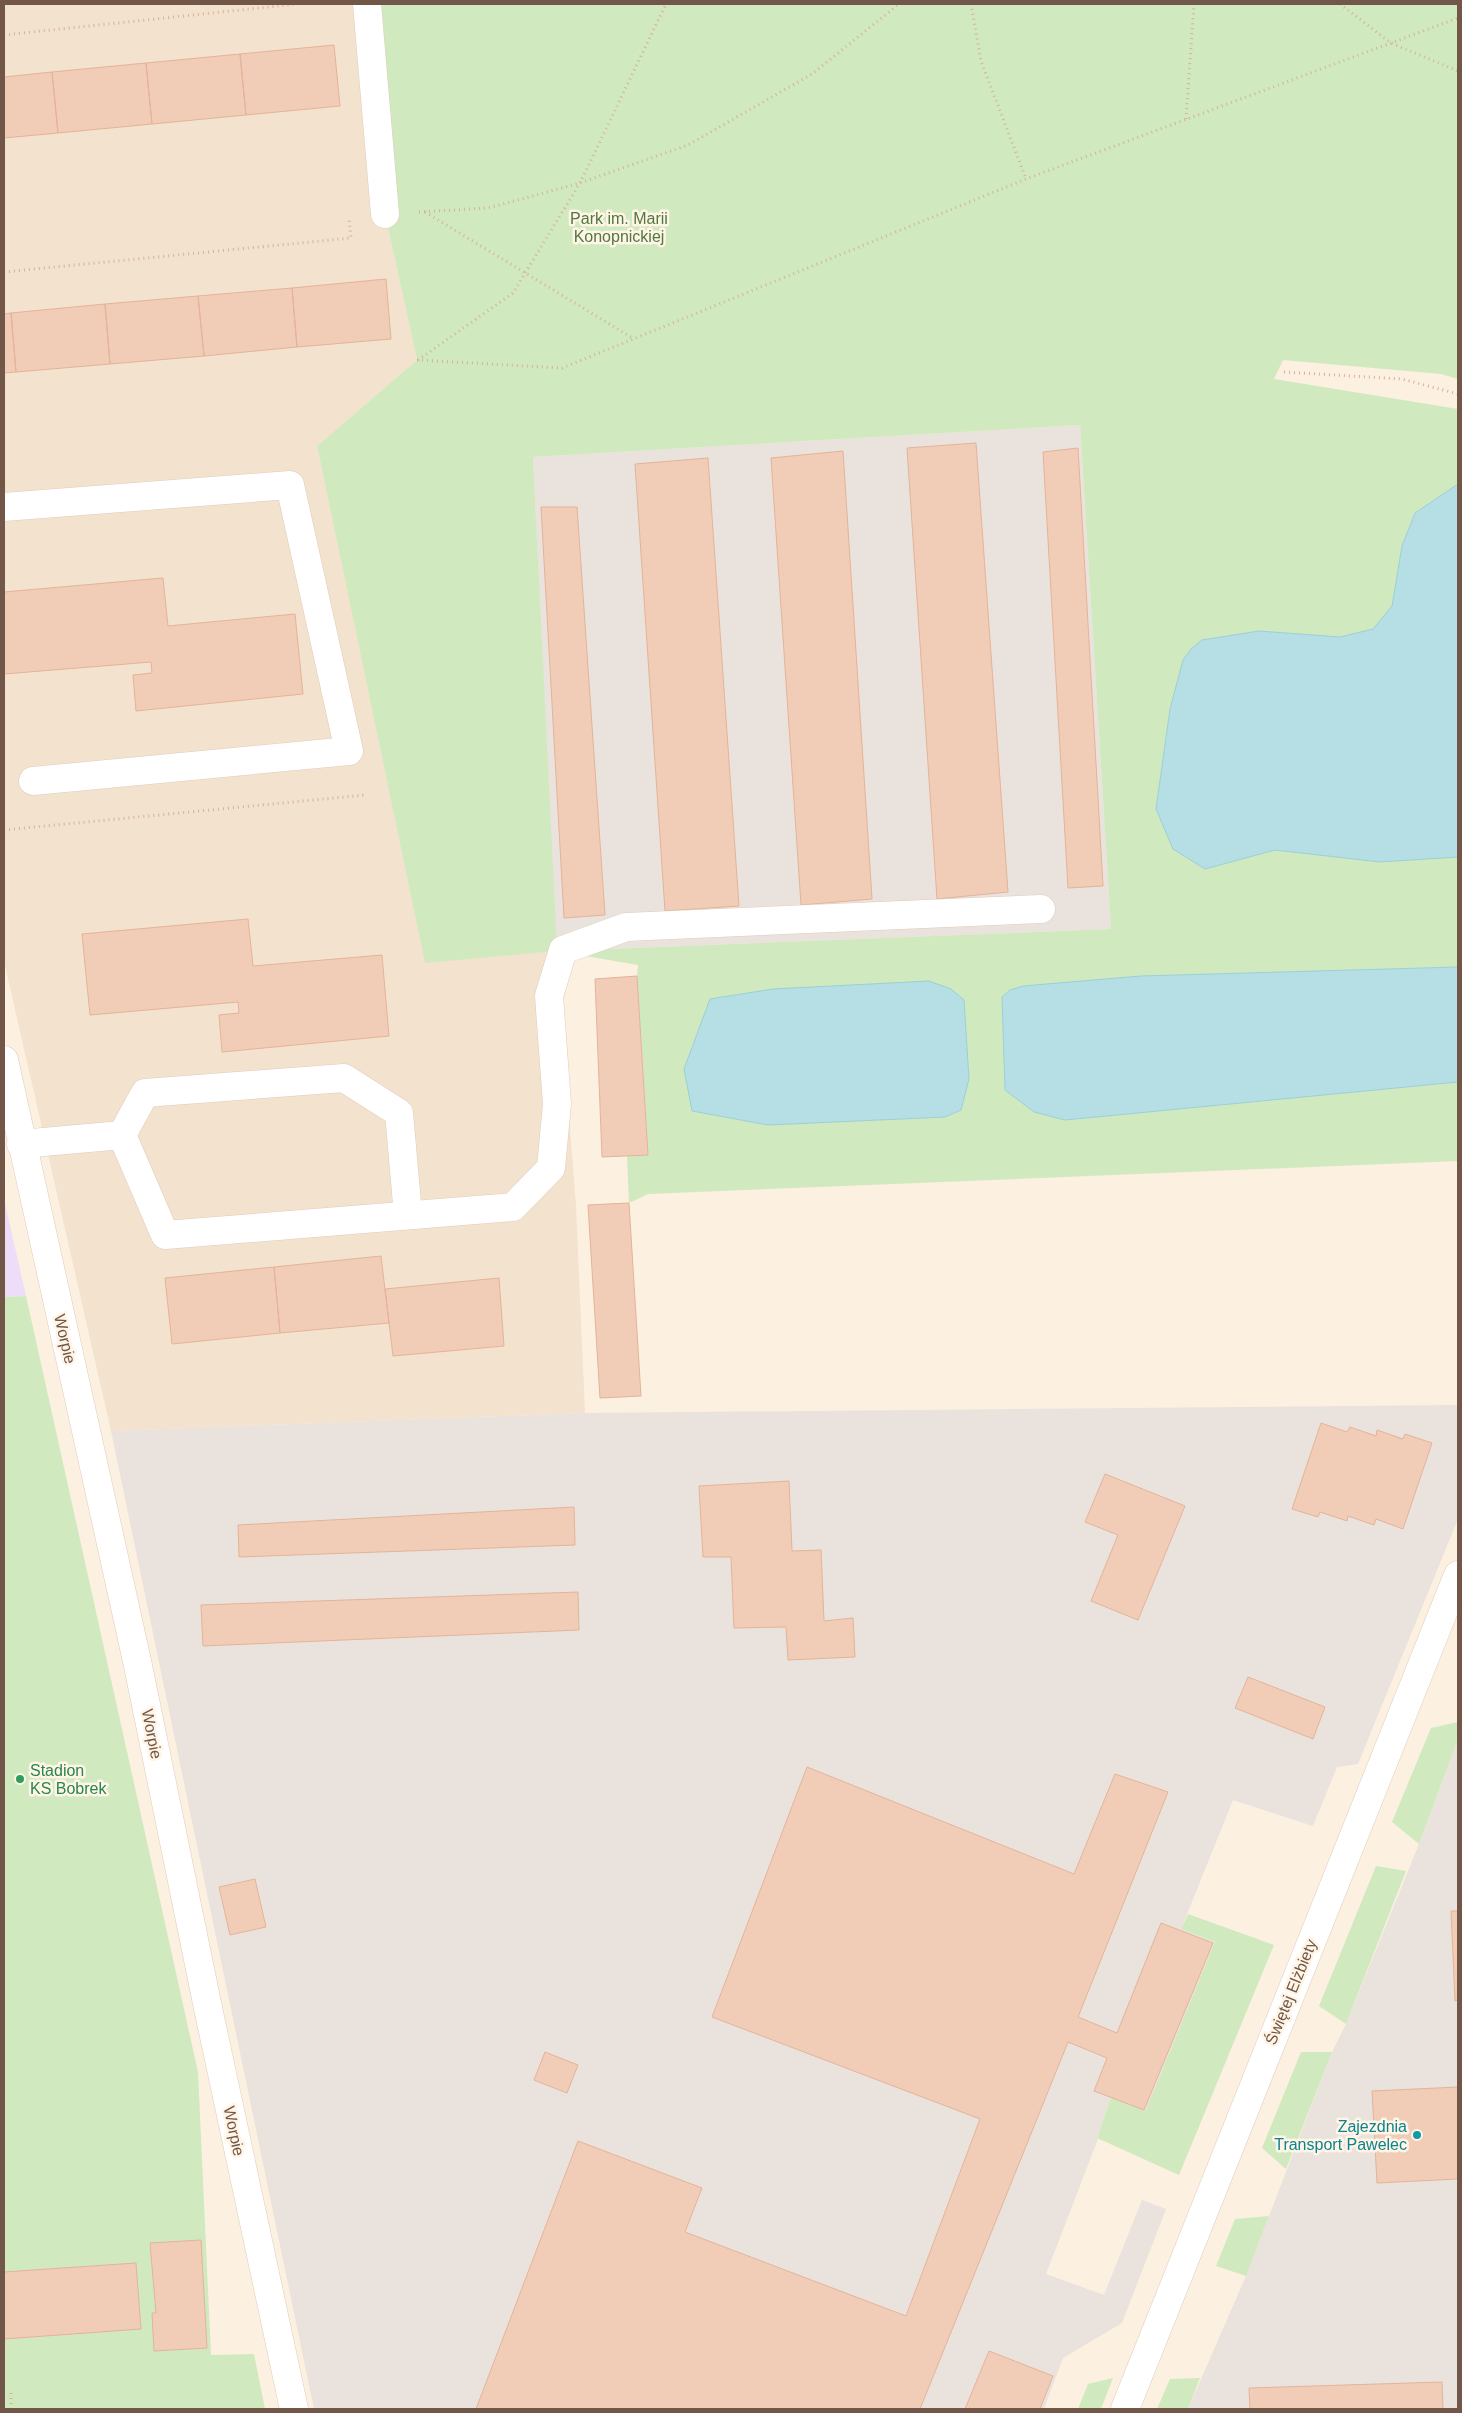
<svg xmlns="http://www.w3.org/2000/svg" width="1462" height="2413" viewBox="0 0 1462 2413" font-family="Arial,sans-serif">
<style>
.residential{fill:#f3e2ce}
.industrial{fill:#eae2dc}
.education{fill:#edddf8}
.green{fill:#d1e9bf;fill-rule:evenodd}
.water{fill:#b5dfe5;stroke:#9bcfd7}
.building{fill:#f1cdb8;stroke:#e4b398}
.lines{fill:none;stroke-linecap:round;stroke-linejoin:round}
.minor-casing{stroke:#e0ccbc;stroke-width:29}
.path{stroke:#d6b19b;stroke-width:3;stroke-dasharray:1 4;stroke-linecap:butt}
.minor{stroke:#fff;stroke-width:28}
.leisure-dot{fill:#2e9e5b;stroke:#fff5e6;stroke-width:2}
.culture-dot{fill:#0f9aa8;stroke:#fff5e6;stroke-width:2}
.labels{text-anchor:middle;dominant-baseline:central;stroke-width:5;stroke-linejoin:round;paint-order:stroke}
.park-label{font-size:16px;fill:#527840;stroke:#fff5e6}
.street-label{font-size:16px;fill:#725648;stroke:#fff5e6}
.leisure-label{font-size:16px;fill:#27864d;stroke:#fff5e6;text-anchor:start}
.culture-label{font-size:16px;fill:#0d838f;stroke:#fff5e6;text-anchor:end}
</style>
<rect width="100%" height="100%" fill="#fcf0e0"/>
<path class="residential" d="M 4,4 L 367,4 L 385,214 L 417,360 L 317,446 L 425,962 L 556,951 L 576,1205 L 585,1413 L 111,1431 L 4,961 Z"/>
<path class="industrial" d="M 1080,425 L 1111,929 L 556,951 L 533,457 Z
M 1458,1405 L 1458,1519 L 1358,1764 L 1337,1767 L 1313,1826 L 1233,1800 L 1181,1929 L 1215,1942 L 1146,2111 L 1111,2098 L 1097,2138 L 1098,2139 L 1046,2274 L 1104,2295 L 1142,2200 L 1166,2209 L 1122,2323 L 1063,2358 L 1044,2409 L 314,2409 L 111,1431 L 585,1413 Z
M 1458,1739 L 1458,2409 L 1188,2409 L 1246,2276 L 1332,2052 L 1346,2024 L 1419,1844 Z"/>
<path class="education" d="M 4,1199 L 26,1296 L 4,1297 Z"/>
<path class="green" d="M 367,4 L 1458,4 L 1458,379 L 1441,374 L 1283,360 L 1274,379 L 1458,409 L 1458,484 L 1415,513 L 1402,546 L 1392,606 L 1373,629 L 1340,637 L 1259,631 L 1202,640 L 1170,709 L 1156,809 L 1173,849 L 1205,869 L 1275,850 L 1380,862 L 1458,857 L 1458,967 L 1141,976 L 1010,990 L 1002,998 L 1005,1090 L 1034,1112 L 1066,1120 L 1458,1082 L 1458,1161 L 648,1194 L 629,1203 L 627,1156 L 648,1155 L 637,976 L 638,965 L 556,951 L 425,963 L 317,446 L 417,360 L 385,214 ZM 1080,425 L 1111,929 L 557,951 L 533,457 ZM 961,1110 L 945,1117 L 768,1125 L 692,1111 Z
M 26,1296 L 198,2072 L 211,2355 L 254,2354 L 265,2409 L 4,2409 L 4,1297 Z
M 1458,1722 L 1458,1739 L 1419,1844 L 1392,1822 L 1431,1728 Z
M 1376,1866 L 1406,1871 L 1346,2024 L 1319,2006 Z
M 1188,1914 L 1274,1945 L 1179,2175 L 1097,2138 L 1111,2098 L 1146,2110 L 1215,1942 L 1181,1929 Z
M 1301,2052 L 1332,2052 L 1286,2169 L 1262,2148 Z
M 1269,2216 L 1246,2276 L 1216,2266 L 1235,2219 Z
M 1113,2378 L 1101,2409 L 1078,2409 L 1088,2384 Z
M 1200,2378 L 1188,2409 L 1157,2409 L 1170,2379 Z"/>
<path class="water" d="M 1458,484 L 1458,857 L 1380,862 L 1275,850 L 1205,869 L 1173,849 L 1156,809 L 1170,709 L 1183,660 L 1191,649 L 1202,640 L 1259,631 L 1340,637 L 1373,629 L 1392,606 L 1402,546 L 1415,513 Z
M 1458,967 L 1458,1082 L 1065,1120 L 1034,1112 L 1005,1090 L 1002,997 L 1010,990 L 1023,986 L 1141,976 Z
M 929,981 L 951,989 L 964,1000 L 969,1079 L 961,1110 L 945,1117 L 768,1125 L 692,1111 L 684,1069 L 710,999 L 773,989 Z"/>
<path class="building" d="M 334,45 L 340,106 L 246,115 L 240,54 Z
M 240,54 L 246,115 L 152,124 L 146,63 Z
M 146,63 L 152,124 L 58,133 L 52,72 Z
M 52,72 L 58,133 L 4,138 L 4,77 Z
M 386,279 L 391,339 L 297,347 L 292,288 Z
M 292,288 L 297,347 L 204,356 L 198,296 Z
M 198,296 L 204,356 L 110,364 L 105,304 Z
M 105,304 L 110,364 L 16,372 L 11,313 Z
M 11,313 L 16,372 L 4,373 L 4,314 Z
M 976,443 L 1008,892 L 937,899 L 907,448 Z
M 1078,448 L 1103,886 L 1068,888 L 1043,452 Z
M 843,451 L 872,899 L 801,905 L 771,458 Z
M 708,458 L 739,906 L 665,911 L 635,464 Z
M 541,507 L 577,507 L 605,915 L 564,918 Z
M 163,578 L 168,626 L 295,614 L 303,694 L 136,711 L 133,675 L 152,673 L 151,662 L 4,674 L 4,592 Z
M 248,919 L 253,966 L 382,955 L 389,1036 L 222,1052 L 219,1015 L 239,1013 L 238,1002 L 90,1015 L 82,934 Z
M 637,976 L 648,1155 L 602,1157 L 595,979 Z
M 629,1203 L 641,1396 L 600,1398 L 588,1205 Z
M 381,1256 L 389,1323 L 280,1333 L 274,1267 Z
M 274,1267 L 280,1333 L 172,1344 L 165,1278 Z
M 499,1278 L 504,1346 L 393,1356 L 385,1289 Z
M 1321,1423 L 1347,1432 L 1350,1427 L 1376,1436 L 1377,1430 L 1403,1439 L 1405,1434 L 1432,1443 L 1403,1529 L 1376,1519 L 1374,1525 L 1348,1516 L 1347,1521 L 1320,1512 L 1318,1517 L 1292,1509 Z
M 1105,1474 L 1185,1506 L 1138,1620 L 1091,1601 L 1118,1535 L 1085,1522 Z
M 789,1481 L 792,1551 L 821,1550 L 824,1621 L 853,1618 L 855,1657 L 788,1660 L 786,1627 L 734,1628 L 731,1557 L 703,1557 L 699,1486 Z
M 574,1507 L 575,1545 L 239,1557 L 238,1525 Z
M 578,1592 L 579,1630 L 203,1646 L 201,1605 Z
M 1248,1677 L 1325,1707 L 1313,1739 L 1235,1708 Z
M 807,1767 L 1074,1874 L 1115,1774 L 1168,1792 L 1078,2017 L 1117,2033 L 1161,1923 L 1213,1943 L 1144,2110 L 1094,2091 L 1107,2058 L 1068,2042 L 920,2409 L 476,2409 L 578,2141 L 702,2188 L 685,2232 L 906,2316 L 980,2119 L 712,2017 Z
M 255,1879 L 266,1927 L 230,1935 L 219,1887 Z
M 1451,1911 L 1458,1911 L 1458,2000 L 1455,2001 Z
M 545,2052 L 578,2065 L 567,2093 L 534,2080 Z
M 1458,2087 L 1458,2179 L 1377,2183 L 1372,2091 Z
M 201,2240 L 207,2348 L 154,2351 L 152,2313 L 156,2313 L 150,2243 Z
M 136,2263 L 141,2329 L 4,2339 L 4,2272 Z
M 989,2351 L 1053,2376 L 1040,2409 L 965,2409 Z
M 1442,2382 L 1443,2409 L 1250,2409 L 1249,2388 Z"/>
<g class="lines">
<g class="minor-casing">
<path id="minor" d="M 367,4 L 385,214
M 4,507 L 290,485 L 349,751 L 33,781
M 4,1060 L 137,1661 L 208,2008 L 294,2409
M 122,1135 L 145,1093 L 344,1078 L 399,1113 L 408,1215
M 21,1144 L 122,1135 L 165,1235 L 513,1207 L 551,1168 L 557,1104 L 549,996 L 563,950 L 626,927 L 1041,909
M 1125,2409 L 1458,1575"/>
</g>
<path class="path" d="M 971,4 L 981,61 L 1026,179
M 1340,4 L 1391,43 L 1458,71
M 4,35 L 297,4
M 1186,119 L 1194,4
M 419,212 L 488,208 L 580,183 L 688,145 L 812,74 L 899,4
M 425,212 L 634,339
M 4,272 L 351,238 L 349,219
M 417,360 L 562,368 L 1026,179 L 1458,18
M 418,360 L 513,293 L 580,183 L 666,4
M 1284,372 L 1402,379 L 1458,394
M 4,830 L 365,795
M 11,2393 L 11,2409"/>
<use href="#minor" class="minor"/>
</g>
<circle class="leisure-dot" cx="20" cy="1779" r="5"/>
<circle class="culture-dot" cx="1417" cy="2135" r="5"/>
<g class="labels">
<g class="park-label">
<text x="619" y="218">Park im. Marii<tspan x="619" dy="18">Konopnickiej</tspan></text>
</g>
<g class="street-label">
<text transform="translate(65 1339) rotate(77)">Worpie</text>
<text transform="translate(152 1734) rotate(79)">Worpie</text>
<text transform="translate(1291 1992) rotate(-68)">Świętej Elżbiety</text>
<text transform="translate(234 2131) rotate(78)">Worpie</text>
</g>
<g class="leisure-label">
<text x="30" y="1770">Stadion<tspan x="30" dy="18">KS Bobrek</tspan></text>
</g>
<g class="culture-label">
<text x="1407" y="2126">Zajezdnia<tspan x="1407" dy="18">Transport Pawelec</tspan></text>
</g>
</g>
<rect width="1462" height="2413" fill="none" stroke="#725648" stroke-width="10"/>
</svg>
